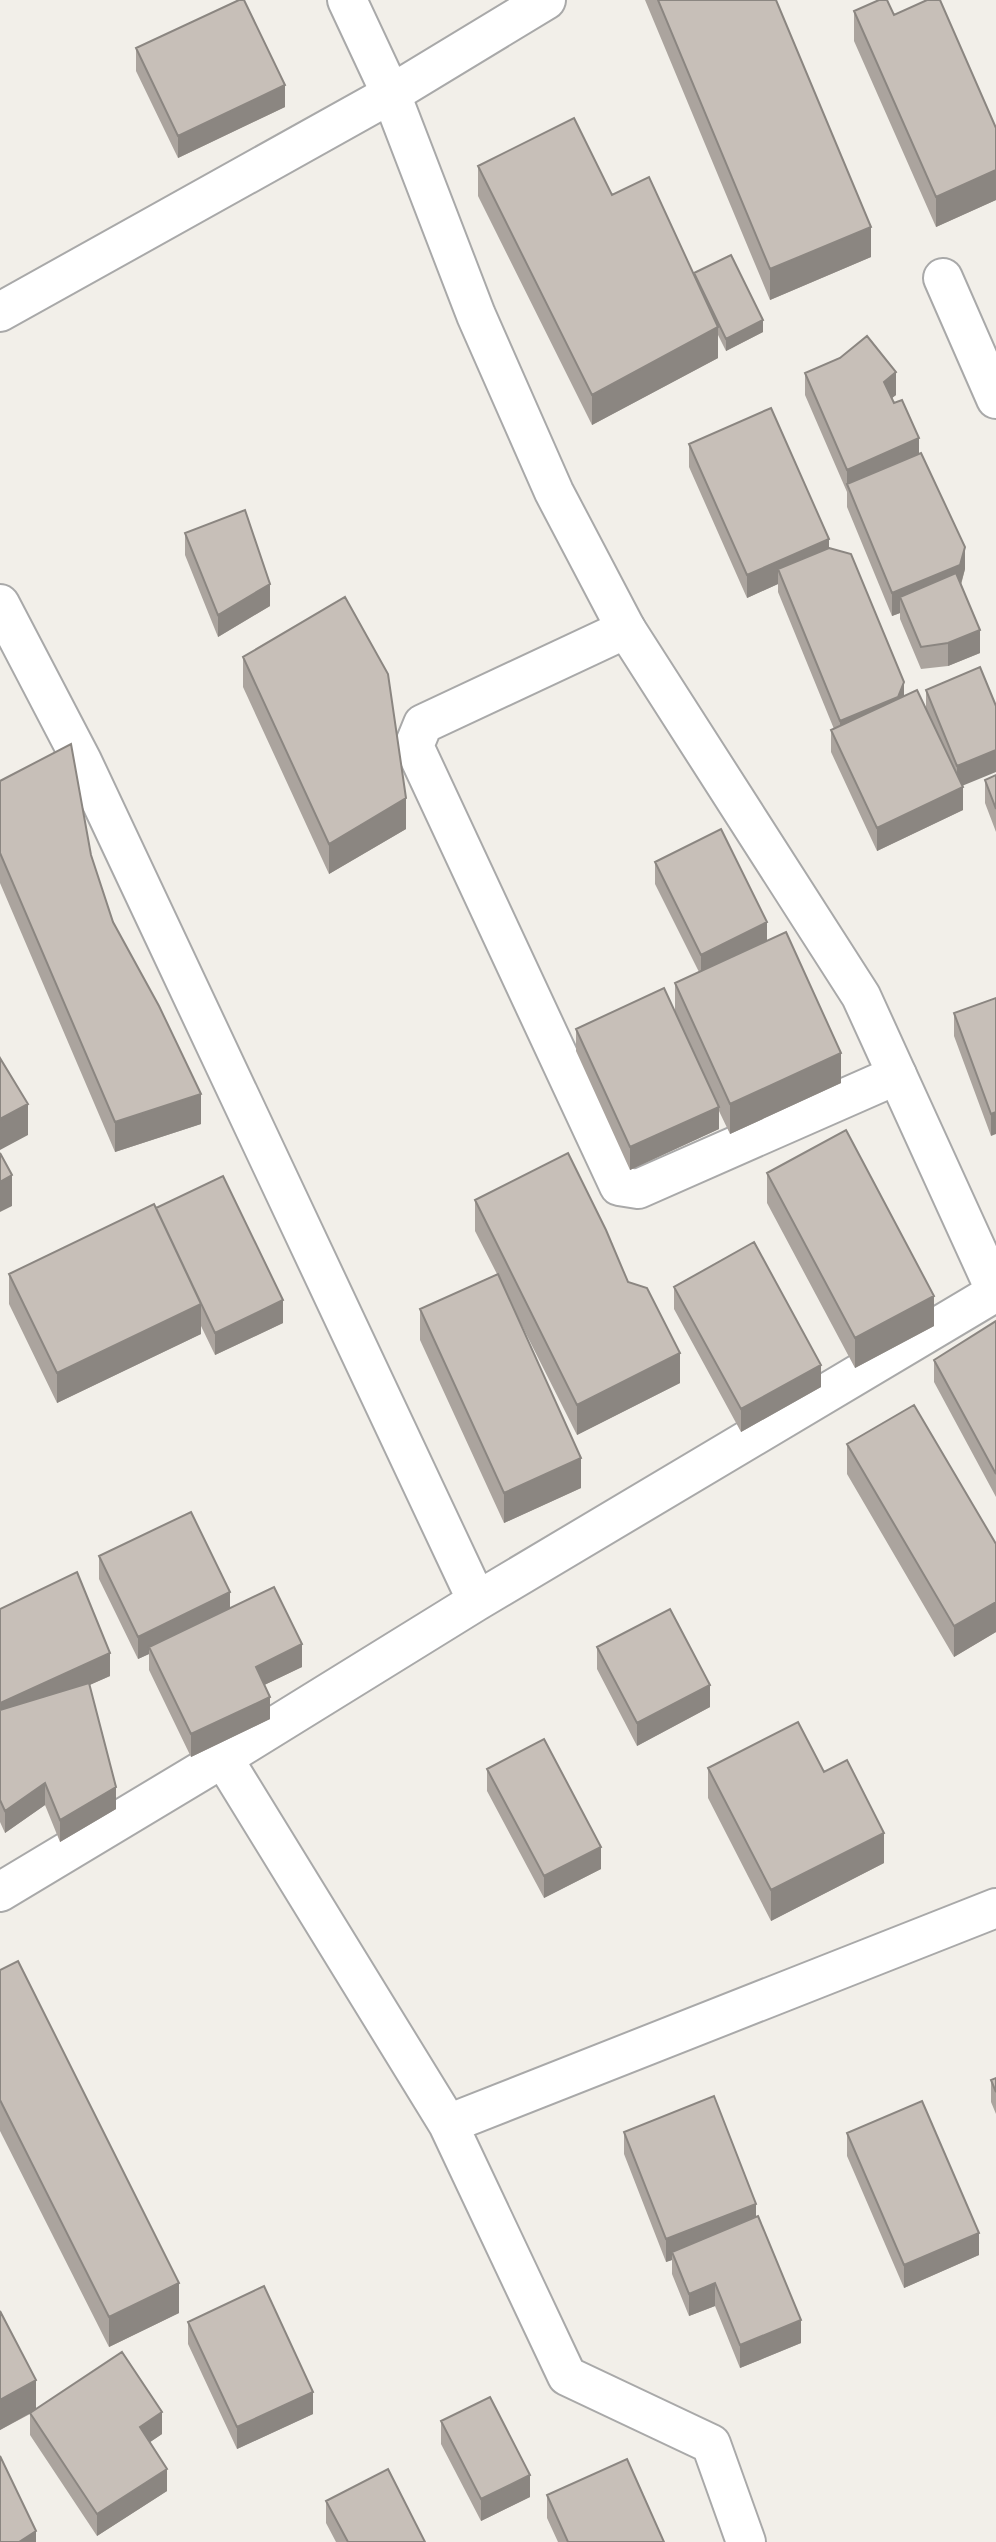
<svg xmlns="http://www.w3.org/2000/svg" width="996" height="2542" viewBox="0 0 996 2542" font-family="'Asap Condensed',sans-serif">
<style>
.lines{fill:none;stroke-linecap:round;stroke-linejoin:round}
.minor-casing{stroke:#a9a9a9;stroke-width:42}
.tertiary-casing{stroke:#a9a9a9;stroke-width:42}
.minor{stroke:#fff;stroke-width:38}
.tertiary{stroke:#fff;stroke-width:38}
.wall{fill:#aba49e}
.shaded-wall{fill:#8b8681}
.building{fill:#c7bfb8;stroke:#8b8681;stroke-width:2}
</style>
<rect width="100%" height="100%" fill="#f2efe9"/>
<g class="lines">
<g class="minor-casing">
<path id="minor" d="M 943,278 L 996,399
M 0,312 L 391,94 L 546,0
M 0,604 L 82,761 L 477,1601
M 626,629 L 423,724 L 414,746 L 619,1186 L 638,1189 L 897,1075
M 223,1758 L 448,2124 L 567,2376 L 711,2444 L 746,2542
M 0,1892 L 223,1758 L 477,1601 L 996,1292
M 448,2124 L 996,1908"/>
</g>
<g class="tertiary-casing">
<path id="tertiary" d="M 347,0 L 391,94 L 476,315 L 554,492 L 626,629 L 861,996 L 996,1292"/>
</g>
<use href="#minor" class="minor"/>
<use href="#tertiary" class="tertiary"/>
</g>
<path class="wall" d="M 645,0 L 776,0 L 871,257 L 770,300 Z
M 854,11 L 894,15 L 996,128 L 996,200 L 936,227 L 854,41 Z
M 136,48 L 285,107 L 178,158 L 136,71 Z
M 478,166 L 612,195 L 694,274 L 763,332 L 726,351 L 718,335 L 718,358 L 592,425 L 478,196 Z
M 805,373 L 896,395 L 892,398 L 919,453 L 965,569 L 961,585 L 980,653 L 948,666 L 921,669 L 900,619 L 900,613 L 892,616 L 847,507 L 847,492 L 805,395 Z
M 689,444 L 829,548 L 904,696 L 926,709 L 926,690 L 980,667 L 962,786 L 963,810 L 877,851 L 831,752 L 831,730 L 834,729 L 778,592 L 778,584 L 747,598 L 689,467 Z
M 185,533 L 270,606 L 218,637 L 185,555 Z
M 243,657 L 406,829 L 329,874 L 243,687 Z
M 996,775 L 996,832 L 985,803 L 985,780 Z
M 0,781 L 91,855 L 113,922 L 201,1124 L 115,1152 L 0,883 Z
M 655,862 L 767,941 L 841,1083 L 730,1134 L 719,1111 L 719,1129 L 630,1170 L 576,1051 L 576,1029 L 675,1011 L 675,983 L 699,972 L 655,884 Z
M 996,998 L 991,1136 L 954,1036 L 954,1013 Z
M 767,1173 L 934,1326 L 855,1368 L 767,1203 Z
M 475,1200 L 628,1282 L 680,1383 L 577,1435 L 510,1302 L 581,1488 L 504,1523 L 420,1340 L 420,1309 L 497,1274 L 475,1231 Z
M 156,1208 L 283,1323 L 215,1355 L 201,1326 L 201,1334 L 57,1403 L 9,1304 L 9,1274 Z
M 674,1287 L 821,1387 L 741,1432 L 674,1309 Z
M 996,1321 L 996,1497 L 934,1382 L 934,1360 Z
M 847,1444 L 996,1544 L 996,1632 L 954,1657 L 847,1474 Z
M 99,1556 L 230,1608 L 302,1667 L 264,1685 L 270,1719 L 191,1757 L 149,1670 L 149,1654 L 138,1659 L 99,1579 Z
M 0,1609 L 110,1676 L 89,1685 L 116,1809 L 60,1842 L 45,1805 L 5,1833 L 0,1822 Z
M 597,1647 L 710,1707 L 637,1746 L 597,1669 Z
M 708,1768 L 884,1863 L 771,1921 L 708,1798 Z
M 487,1769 L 601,1869 L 544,1898 L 487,1791 Z
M 0,1970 L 179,2313 L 109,2347 L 0,2131 Z
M 996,2078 L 996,2114 L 991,2102 L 991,2080 Z
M 624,2132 L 756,2217 L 801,2343 L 740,2368 L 715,2306 L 689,2316 L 672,2274 L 672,2260 L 666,2262 L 624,2154 Z
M 847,2133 L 979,2255 L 904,2288 L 847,2156 Z
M 0,2311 L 36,2409 L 162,2434 L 150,2442 L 167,2491 L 97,2536 L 30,2435 L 30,2414 L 0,2430 Z
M 188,2322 L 313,2414 L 237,2449 L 188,2344 Z
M 441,2421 L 530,2497 L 481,2521 L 441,2444 Z
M 547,2495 L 664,2542 L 558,2542 L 547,2518 Z
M 326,2501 L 425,2542 L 336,2542 L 326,2523 Z"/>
<path class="shaded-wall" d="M 285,85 L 285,107 L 178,158 L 178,136 Z
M 996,170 L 996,200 L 936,227 L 936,197 Z
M 871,227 L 871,257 L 770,300 L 770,269 Z
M 763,320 L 763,332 L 726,351 L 726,339 Z
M 718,327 L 718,358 L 592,425 L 592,395 Z
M 896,372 L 896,395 L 884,404 L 884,382 Z
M 919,438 L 919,460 L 847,484 L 847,492 L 847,470 Z
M 829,539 L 829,561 L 778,569 L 778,584 L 747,598 L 747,575 Z
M 965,547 L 965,569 L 960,587 L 900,597 L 900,613 L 892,616 L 892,593 Z
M 270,584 L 270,606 L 218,637 L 218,615 Z
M 980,630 L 980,653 L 948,666 L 948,643 Z
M 904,682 L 904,705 L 840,743 L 840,721 Z
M 996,750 L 996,772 L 957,788 L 957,766 Z
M 963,787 L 963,810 L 877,851 L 877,828 Z
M 406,798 L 406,829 L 329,874 L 329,844 Z
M 767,922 L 767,944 L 701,977 L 701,955 Z
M 841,1053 L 841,1083 L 730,1134 L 730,1104 Z
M 201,1094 L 201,1124 L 115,1152 L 115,1122 Z
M 28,1104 L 28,1135 L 0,1150 L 0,1119 Z
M 719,1107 L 719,1129 L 630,1170 L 630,1147 Z
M 996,1112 L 996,1134 L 991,1136 L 991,1114 Z
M 12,1175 L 12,1206 L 0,1212 L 0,1182 Z
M 934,1296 L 934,1326 L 855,1368 L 855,1338 Z
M 283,1300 L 283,1323 L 215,1355 L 215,1333 Z
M 201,1304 L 201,1334 L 57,1403 L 57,1373 Z
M 680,1353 L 680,1383 L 577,1435 L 577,1405 Z
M 821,1365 L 821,1387 L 741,1432 L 741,1409 Z
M 581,1458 L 581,1488 L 504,1523 L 504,1493 Z
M 230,1592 L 230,1614 L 149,1647 L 149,1654 L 138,1659 L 138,1637 Z
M 996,1602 L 996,1632 L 954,1657 L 954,1626 Z
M 302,1644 L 302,1667 L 256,1689 L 256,1667 Z
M 110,1653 L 110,1676 L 0,1725 L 0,1703 Z
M 710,1685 L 710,1707 L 637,1746 L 637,1723 Z
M 270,1697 L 270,1719 L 191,1757 L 191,1734 Z
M 45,1783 L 45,1805 L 5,1833 L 5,1811 Z
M 116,1787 L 116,1809 L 60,1842 L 60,1820 Z
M 884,1833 L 884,1863 L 771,1921 L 771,1890 Z
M 601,1847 L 601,1869 L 544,1898 L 544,1876 Z
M 756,2204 L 756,2226 L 672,2252 L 672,2260 L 666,2262 L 666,2239 Z
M 979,2233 L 979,2255 L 904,2288 L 904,2265 Z
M 179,2283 L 179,2313 L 109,2347 L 109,2317 Z
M 715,2283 L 715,2306 L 689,2316 L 689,2294 Z
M 801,2320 L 801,2343 L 740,2368 L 740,2345 Z
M 36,2380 L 36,2410 L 0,2430 L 0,2400 Z
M 313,2392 L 313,2414 L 237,2449 L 237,2427 Z
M 162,2412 L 162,2434 L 140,2449 L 140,2427 Z
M 167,2469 L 167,2491 L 97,2536 L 97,2514 Z
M 530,2475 L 530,2497 L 481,2521 L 481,2499 Z
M 36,2531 L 36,2542 L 19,2542 Z"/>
<path class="building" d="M 239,0 L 244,0 L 285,85 L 178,136 L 136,48 Z
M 658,0 L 776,0 L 871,227 L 770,269 Z
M 879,0 L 887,0 L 894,15 L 927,0 L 940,0 L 996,128 L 996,170 L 936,197 L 854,11 Z
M 574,118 L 612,195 L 649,177 L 718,327 L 592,395 L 478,166 Z
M 731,255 L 763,320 L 726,339 L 694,273 Z
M 867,336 L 896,372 L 884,382 L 894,403 L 902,400 L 919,438 L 847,470 L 805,373 L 840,358 Z
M 771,408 L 829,539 L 747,575 L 689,444 Z
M 921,453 L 965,547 L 960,565 L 892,593 L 847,484 Z
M 245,510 L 270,584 L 218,615 L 185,533 Z
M 829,548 L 851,554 L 904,682 L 898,697 L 840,721 L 778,569 Z
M 956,573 L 980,630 L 948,643 L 921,647 L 900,597 Z
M 345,597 L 388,674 L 406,798 L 329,844 L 243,657 Z
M 980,667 L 996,706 L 996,750 L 957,766 L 926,690 Z
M 917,690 L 963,787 L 877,828 L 831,730 Z
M 71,744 L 91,855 L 113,922 L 159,1006 L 201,1094 L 115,1122 L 0,853 L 0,781 Z
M 996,775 L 996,809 L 985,780 Z
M 721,829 L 767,922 L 701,955 L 655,862 Z
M 786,932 L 841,1053 L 730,1104 L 675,983 Z
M 664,988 L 719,1107 L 630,1147 L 576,1029 Z
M 996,998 L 996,1112 L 991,1114 L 954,1013 Z
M 0,1058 L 28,1104 L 0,1119 Z
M 846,1130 L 934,1296 L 855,1338 L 767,1173 Z
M 0,1153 L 12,1175 L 0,1182 Z
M 568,1153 L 606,1230 L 628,1282 L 647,1288 L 680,1353 L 577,1405 L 475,1200 Z
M 223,1176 L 283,1300 L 215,1333 L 156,1208 Z
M 154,1204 L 201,1304 L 57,1373 L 9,1274 Z
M 754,1242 L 821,1365 L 741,1409 L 674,1287 Z
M 498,1274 L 581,1458 L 504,1493 L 420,1309 Z
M 996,1321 L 996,1474 L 934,1360 Z
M 914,1405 L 996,1544 L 996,1602 L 954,1626 L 847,1444 Z
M 191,1512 L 230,1592 L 138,1637 L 99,1556 Z
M 77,1572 L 110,1653 L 0,1703 L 0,1609 Z
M 274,1587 L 302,1644 L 256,1667 L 270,1697 L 191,1734 L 149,1647 Z
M 670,1609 L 710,1685 L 637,1723 L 597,1647 Z
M 89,1683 L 116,1787 L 60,1820 L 45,1783 L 5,1811 L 0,1800 L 0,1710 Z
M 798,1722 L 824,1772 L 847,1760 L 884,1833 L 771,1890 L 708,1768 Z
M 544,1739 L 601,1847 L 544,1876 L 487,1769 Z
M 18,1961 L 179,2283 L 109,2317 L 0,2100 L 0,1970 Z
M 996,2078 L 996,2092 L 991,2080 Z
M 714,2096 L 756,2204 L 666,2239 L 624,2132 Z
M 922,2101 L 979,2233 L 904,2265 L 847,2133 Z
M 758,2216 L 801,2320 L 740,2345 L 715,2283 L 689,2294 L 672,2252 Z
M 264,2286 L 313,2392 L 237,2427 L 188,2322 Z
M 0,2311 L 36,2380 L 0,2400 Z
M 122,2352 L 162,2412 L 140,2427 L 167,2469 L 97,2514 L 30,2413 Z
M 490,2397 L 530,2475 L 481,2499 L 441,2421 Z
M 0,2456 L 36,2531 L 19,2542 L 0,2542 Z
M 627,2459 L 664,2542 L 568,2542 L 547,2495 Z
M 388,2469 L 425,2542 L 348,2542 L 326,2501 Z"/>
</svg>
